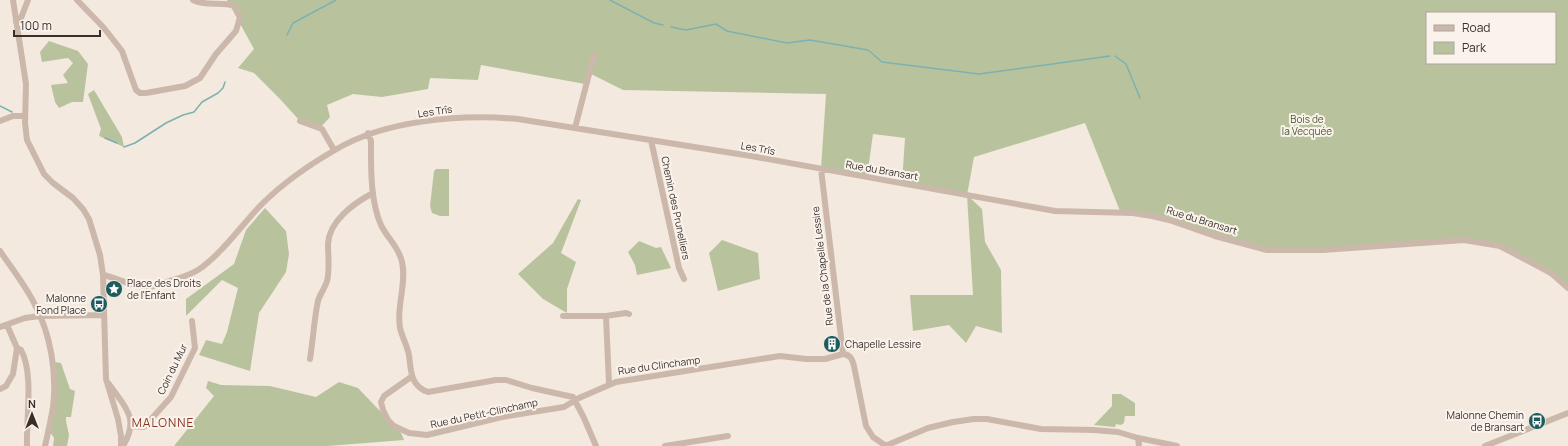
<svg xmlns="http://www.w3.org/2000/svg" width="1568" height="446" viewBox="0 0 1568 446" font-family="Manrope,sans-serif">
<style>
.green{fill:#b8c39e;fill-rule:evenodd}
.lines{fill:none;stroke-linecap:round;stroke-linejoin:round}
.stream{stroke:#7db1b1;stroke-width:1.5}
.minor{stroke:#ccb8aa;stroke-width:6}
.labels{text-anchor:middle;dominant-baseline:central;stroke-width:4;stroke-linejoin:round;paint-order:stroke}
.street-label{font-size:10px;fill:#392e2a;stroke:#faf3ec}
.park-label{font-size:10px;fill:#4a582d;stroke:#faf3ec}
.poi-label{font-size:10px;fill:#392e2a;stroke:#faf3ec;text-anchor:start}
.quarter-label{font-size:12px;letter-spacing:1px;fill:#8a3621;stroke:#faf3ec}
</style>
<rect width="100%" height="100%" fill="#f3e9df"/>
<path class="green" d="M 227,0 L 1568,0 L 1568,288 L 1565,284 L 1500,246 L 1464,240 L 1423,243 L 1267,250 L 1169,220 L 1120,211 L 1085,123 L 974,157 L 967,195 L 982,209 L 985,242 L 1001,270 L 1002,333 L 976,326 L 966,343 L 949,325 L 913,331 L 910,295 L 973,295 L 967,195 L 902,183 L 905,138 L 873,134 L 867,177 L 821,169 L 826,94 L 623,90 L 591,74 L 585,84 L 481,65 L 478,80 L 430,78 L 428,89 L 382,97 L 353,94 L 327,105 L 330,117 L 320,128 L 300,121 L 280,99 L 254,73 L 238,68 L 254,49 ZM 1427,13 L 1555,13 L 1555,63 L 1427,63 Z
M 49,41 L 78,51 L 88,64 L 83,102 L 72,102 L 59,108 L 55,102 L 51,85 L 68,83 L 63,75 L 73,63 L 68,58 L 42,62 L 40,52 Z
M 94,90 L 122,137 L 124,147 L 99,136 L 101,129 L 88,94 Z
M 436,169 L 449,169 L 449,216 L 440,216 L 432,213 L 430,206 L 434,171 Z
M 578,199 L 581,200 L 561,253 L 576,262 L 567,289 L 567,313 L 543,299 L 518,274 L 553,243 Z
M 265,208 L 286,231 L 289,254 L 286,272 L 259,313 L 250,371 L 199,355 L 206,340 L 222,344 L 227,332 L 238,288 L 222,280 L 186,316 L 186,299 L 234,264 L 246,230 Z
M 722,240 L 758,253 L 760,279 L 718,291 L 709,253 Z
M 639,241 L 656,248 L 661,247 L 671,268 L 637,275 L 635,265 L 628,252 Z
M 55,362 L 61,363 L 70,389 L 75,391 L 71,417 L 66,417 L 66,421 L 69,435 L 67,446 L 53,446 L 54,438 L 50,432 L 57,391 Z
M 208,381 L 221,385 L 270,386 L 316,397 L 339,382 L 358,388 L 401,433 L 404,440 L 328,446 L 174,446 L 214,396 L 206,388 Z
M 1112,394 L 1121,394 L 1135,403 L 1135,416 L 1125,416 L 1124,423 L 1121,425 L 1116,424 L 1115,427 L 1094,425 L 1112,406 Z"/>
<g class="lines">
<path class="stream" d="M 610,0 L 654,23 L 663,25
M 671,27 L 686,30 L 716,24 L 727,31 L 787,43 L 810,40 L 868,50 L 882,62 L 979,74 L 1110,56
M 287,35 L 293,23 L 336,0
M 1115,56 L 1126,64 L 1140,98
M 0,106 L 12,112
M 105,138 L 117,143
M 124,147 L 135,143 L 166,123 L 183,115 L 194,112 L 202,102 L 218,93 L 223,88 L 225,82"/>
<path class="minor" d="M 13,0 L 26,84 L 25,123 L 27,140 L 44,174 L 53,183 L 73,198 L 83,209 L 89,219 L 100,255 L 103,275 L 106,379 L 118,419 L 121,436 L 121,446
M 77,0 L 104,28 L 122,51 L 136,90 L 140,93 L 146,93 L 185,86 L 200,78 L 216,54 L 236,31 L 240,17 L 235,6 C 222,1 206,7 193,0
M 16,22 L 21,18 L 28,0
M 0,121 L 13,116 L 25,116
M 300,121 L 322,129 L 334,150
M 575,128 L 594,55
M 368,133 L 371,141 C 371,167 370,200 381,225 C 387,238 399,247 402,262 C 407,284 396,306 400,328 C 402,337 407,345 409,355 C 411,370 410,386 428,392 L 496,380 L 506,380 L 532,388 L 573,397 L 584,418 L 596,446
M 651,140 L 679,268 L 684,279
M 821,169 L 843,354 C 851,355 852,359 854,366 L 866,426 L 873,437 L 886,446
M 0,251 C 12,269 26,286 35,305 C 51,335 57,374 53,407 C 51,420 48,433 45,446
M 103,275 C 118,278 132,287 147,287 C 155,287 163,283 170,281 C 180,278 190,275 198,270 C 221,255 243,223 262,204 C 283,183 309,165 335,150 C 385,120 460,114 518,119 L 751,156 L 1044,209 L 1055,211 L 1133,213 L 1152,216 L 1169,220 L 1215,236 L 1267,250 L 1323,250 L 1464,240 L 1500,246 L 1551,273 L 1568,288
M 563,316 L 606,316 L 626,313 L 629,314
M 606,316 L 609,384
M 0,327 L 25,318 L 40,316 L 104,315
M 17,348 L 21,350 C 34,373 26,419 27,446
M 310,359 C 313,340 314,320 318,301 C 320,294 325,288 327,281 C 330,270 328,256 328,244 C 329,221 354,203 373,193
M 411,377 L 384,396 L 381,402 L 383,410 L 388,420 L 394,426 L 409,433 L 427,435 L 502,417 L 564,407 L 579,398 L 616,382 L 780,356 L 806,359 L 825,359 L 843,354
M 109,384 C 125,407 140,418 123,446
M 0,389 L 6,386 L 13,374 L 17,348 L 7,325
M 131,426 L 144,427 L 171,397 L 195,348 L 192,321
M 1138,438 L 1177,446
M 665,446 L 728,436
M 885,446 L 928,428 L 953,422 L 974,419 L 987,419 L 1041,429 L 1094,430 L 1118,432 L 1138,438 L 1139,446
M 1485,446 L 1568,413"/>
</g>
<defs>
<g id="sight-disc" transform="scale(0.9)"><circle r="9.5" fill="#1e5b5c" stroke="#faf3ec"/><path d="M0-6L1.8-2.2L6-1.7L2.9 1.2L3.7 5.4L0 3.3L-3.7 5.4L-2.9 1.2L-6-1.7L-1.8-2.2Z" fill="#fff"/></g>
<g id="bus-disc" transform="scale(0.9)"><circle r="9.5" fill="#1e5b5c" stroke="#faf3ec"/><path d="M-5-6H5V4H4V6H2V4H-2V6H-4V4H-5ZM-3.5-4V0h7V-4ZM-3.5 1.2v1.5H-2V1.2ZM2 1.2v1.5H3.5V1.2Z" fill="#fff"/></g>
<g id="building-disc" transform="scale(0.9)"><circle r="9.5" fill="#1e5b5c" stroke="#faf3ec"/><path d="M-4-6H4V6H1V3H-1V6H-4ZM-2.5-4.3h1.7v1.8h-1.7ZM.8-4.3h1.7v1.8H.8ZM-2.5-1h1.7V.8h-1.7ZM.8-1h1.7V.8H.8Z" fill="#fff"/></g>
</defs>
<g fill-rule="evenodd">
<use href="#sight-disc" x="114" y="289"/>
<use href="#bus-disc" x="99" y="304"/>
<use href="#building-disc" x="832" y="344"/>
<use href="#bus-disc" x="1537" y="421"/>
</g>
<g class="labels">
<g class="street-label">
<text transform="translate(435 111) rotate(-8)">Les Trîs</text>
<text transform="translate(758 148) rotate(10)">Les Trîs</text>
<text transform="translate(882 170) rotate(10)">Rue du Bransart</text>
<text transform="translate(676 208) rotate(78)">Chemin des Prunelliers</text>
<text transform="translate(1202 220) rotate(17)">Rue du Bransart</text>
<text transform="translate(822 266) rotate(-97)">Rue de la Chapelle Lessire</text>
<text transform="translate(659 365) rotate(-8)">Rue du Clinchamp</text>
<text transform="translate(172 369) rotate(-64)">Coin du Mur</text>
<text transform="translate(484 413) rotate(-12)">Rue du Petit-Clinchamp</text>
</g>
<g class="park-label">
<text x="1307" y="119">Bois de<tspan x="1307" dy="12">la Vecquée</tspan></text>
</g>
<g class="poi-label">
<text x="127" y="283">Place des Droits<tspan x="127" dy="12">de l'Enfant</tspan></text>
<text x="86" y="298" text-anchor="end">Malonne<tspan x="86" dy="12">Fond Place</tspan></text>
<text x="845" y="344">Chapelle Lessire</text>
<text x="1524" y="415" text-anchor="end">Malonne Chemin<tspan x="1524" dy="12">de Bransart</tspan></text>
</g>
<g class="quarter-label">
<text x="163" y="422">MALONNE</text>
</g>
</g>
<rect x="1426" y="12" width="130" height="52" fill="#faf3ec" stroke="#ada49e"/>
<rect x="1434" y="25" width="20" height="6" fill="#ccb8aa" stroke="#ada49e"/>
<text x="1462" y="32" font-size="12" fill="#392e2a">Road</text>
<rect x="1434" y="42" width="20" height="12" fill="#b8c39e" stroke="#ada49e"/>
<text x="1462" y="52" font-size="12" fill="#392e2a">Park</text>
<g transform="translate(32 414)" stroke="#faf3ec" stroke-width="3" paint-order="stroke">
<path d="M0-3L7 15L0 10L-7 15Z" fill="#392e2a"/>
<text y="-6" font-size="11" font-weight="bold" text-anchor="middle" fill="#392e2a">N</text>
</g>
<path d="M14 30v6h86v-6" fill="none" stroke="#392e2a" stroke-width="2"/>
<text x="20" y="30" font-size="12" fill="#392e2a" stroke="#faf3ec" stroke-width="3" paint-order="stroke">100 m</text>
</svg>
